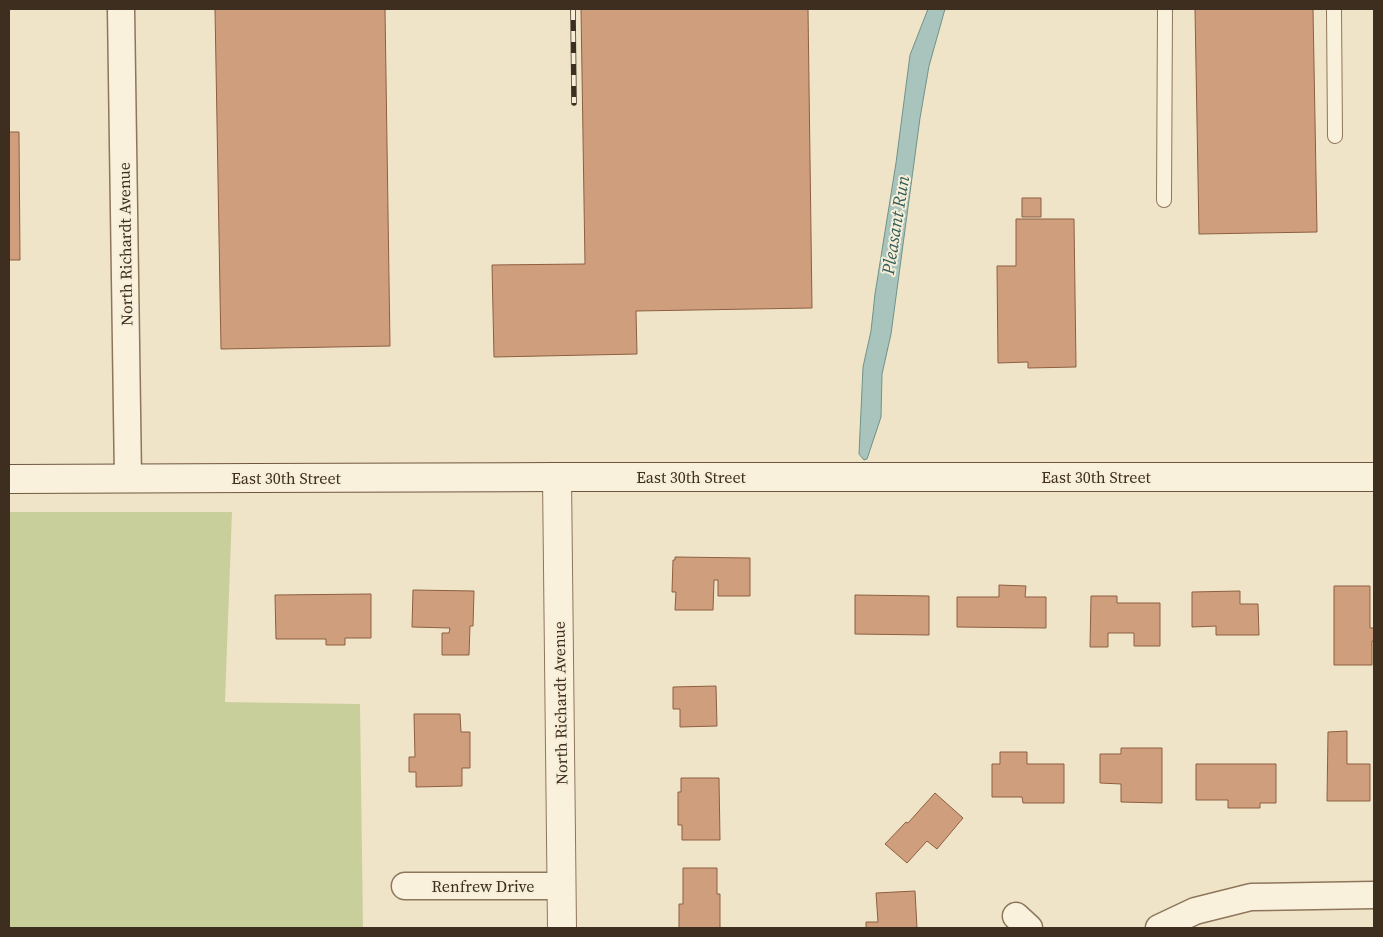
<svg xmlns="http://www.w3.org/2000/svg" width="1383" height="937" viewBox="0 0 1383 937" font-family="'Source Serif 4',serif">
<style>
.green{fill:#c9cf9b}
.water{fill:#a9c4bc;stroke:#6f938a}
.building{fill:#cf9f7d;stroke:#8d5f41}
.lines{fill:none;stroke-linecap:round;stroke-linejoin:round}
.service-casing{stroke:#8d765c;stroke-width:16}
.minor-casing{stroke:#8d765c;stroke-width:29}
.tertiary-casing{stroke:#8d765c;stroke-width:30}
.secondary-casing{stroke:#6f573f;stroke-width:30}
.service{stroke:#faf1dc;stroke-width:14}
.minor{stroke:#faf1dc;stroke-width:26}
.tertiary{stroke:#faf1dc;stroke-width:28}
.secondary{stroke:#faf1dc;stroke-width:28}
.rail-casing{stroke:#3d2e20;stroke-width:5.5}
.rail{stroke:#f7eed8;stroke-width:4;stroke-dasharray:11;stroke-linecap:butt}
.labels{text-anchor:middle;dominant-baseline:central;stroke-width:4;stroke-linejoin:round;paint-order:stroke}
.street-label{font-size:16px;fill:#3d2e20;stroke:#f7eed8}
.water-label{font-size:18px;font-style:italic;fill:#2f5d5a;stroke:#f7eed8}
</style>
<rect width="100%" height="100%" fill="#f0e4c8"/>
<path class="green" d="M 9,512 L 232,512 L 225,702 L 360,704 L 363,928 L 9,928 Z"/>
<path class="water" d="M 928,9 L 945,9 L 929,66 L 920,118 L 891,334 L 882,374 L 881,417 L 867,459 L 864,460 L 859,454 L 863,367 L 871,331 L 875,294 L 896,163 L 910,55 Z"/>
<path class="building" d="M 215,9 L 385,9 L 390,346 L 221,349 Z
M 581,9 L 808,9 L 812,308 L 636,311 L 637,354 L 494,357 L 492,265 L 585,264 Z
M 1195,9 L 1313,9 L 1317,232 L 1199,234 Z
M 9,132 L 19,132 L 20,260 L 9,260 Z
M 1022,198 L 1041,198 L 1041,217 L 1022,217 Z
M 1016,219 L 1074,219 L 1076,367 L 1028,368 L 1028,362 L 998,363 L 997,266 L 1016,266 Z
M 675,557 L 750,558 L 750,596 L 718,596 L 718,580 L 714,580 L 713,610 L 675,610 L 676,592 L 672,592 L 673,560 L 675,560 Z
M 999,585 L 1026,586 L 1025,597 L 1046,597 L 1046,628 L 957,627 L 957,597 L 999,597 Z
M 1334,586 L 1370,586 L 1370,628 L 1374,628 L 1374,641 L 1372,641 L 1372,665 L 1334,665 Z
M 413,590 L 474,591 L 473,626 L 470,626 L 469,655 L 442,655 L 442,633 L 449,633 L 450,628 L 412,627 Z
M 1240,591 L 1240,604 L 1258,604 L 1259,635 L 1216,635 L 1216,626 L 1192,627 L 1192,592 Z
M 371,594 L 371,638 L 345,638 L 345,645 L 326,645 L 326,639 L 276,639 L 275,595 Z
M 855,595 L 929,596 L 929,635 L 855,634 Z
M 1091,596 L 1117,596 L 1117,603 L 1160,603 L 1160,646 L 1134,646 L 1134,633 L 1108,633 L 1108,647 L 1090,647 Z
M 716,686 L 717,726 L 680,727 L 680,709 L 673,709 L 673,687 Z
M 414,714 L 460,714 L 461,732 L 470,732 L 470,768 L 462,768 L 462,786 L 416,787 L 416,772 L 409,772 L 409,757 L 415,757 Z
M 1347,731 L 1347,764 L 1370,764 L 1370,801 L 1327,801 L 1328,732 Z
M 1121,748 L 1162,748 L 1162,803 L 1121,802 L 1121,784 L 1100,783 L 1100,754 L 1121,754 Z
M 1000,752 L 1027,752 L 1027,764 L 1064,764 L 1064,803 L 1023,803 L 1022,797 L 992,797 L 992,764 L 1000,764 Z
M 1196,764 L 1276,764 L 1276,803 L 1260,803 L 1260,808 L 1228,808 L 1228,800 L 1196,800 Z
M 681,778 L 719,778 L 720,840 L 682,840 L 682,825 L 678,825 L 678,792 L 681,792 Z
M 935,793 L 963,818 L 937,849 L 927,841 L 907,863 L 885,844 L 906,822 L 908,823 Z
M 683,868 L 717,868 L 717,894 L 720,894 L 720,928 L 679,928 L 679,904 L 683,904 Z
M 915,891 L 917,928 L 866,928 L 866,922 L 878,922 L 876,893 Z"/>
<g class="lines">
<g class="service-casing">
<path id="service" d="M 1334,9 L 1335,136
M 1164,200 L 1165,9"/>
</g>
<g class="minor-casing">
<path id="minor" d="M 121,9 L 128,478
M 405,886 L 561,886
M 1016,916 L 1029,928
M 1159,928 L 1195,911 L 1251,897 L 1374,895"/>
</g>
<g class="tertiary-casing">
<path id="tertiary" d="M 557,477 L 562,928"/>
</g>
<g class="secondary-casing">
<path id="secondary" d="M 9,479 L 557,477 L 1374,477"/>
</g>
<use href="#service" class="service"/>
<use href="#minor" class="minor"/>
<use href="#tertiary" class="tertiary"/>
<use href="#secondary" class="secondary"/>
<g class="rail-casing">
<path id="rail" d="M 573,9 L 574,103"/>
</g>
<use href="#rail" class="rail"/>
</g>
<g class="labels">
<g class="street-label">
<text transform="translate(125 244) rotate(-91)">North Richardt Avenue</text>
<text x="691" y="477">East 30th Street</text>
<text x="1096" y="477">East 30th Street</text>
<text x="286" y="478">East 30th Street</text>
<text transform="translate(560 703) rotate(-91)">North Richardt Avenue</text>
<text x="483" y="886">Renfrew Drive</text>
</g>
<g class="water-label">
<text transform="translate(895 225) rotate(-81)">Pleasant Run</text>
</g>
</g>
<rect width="1383" height="937" fill="none" stroke="#3d2e20" stroke-width="20"/>
</svg>
